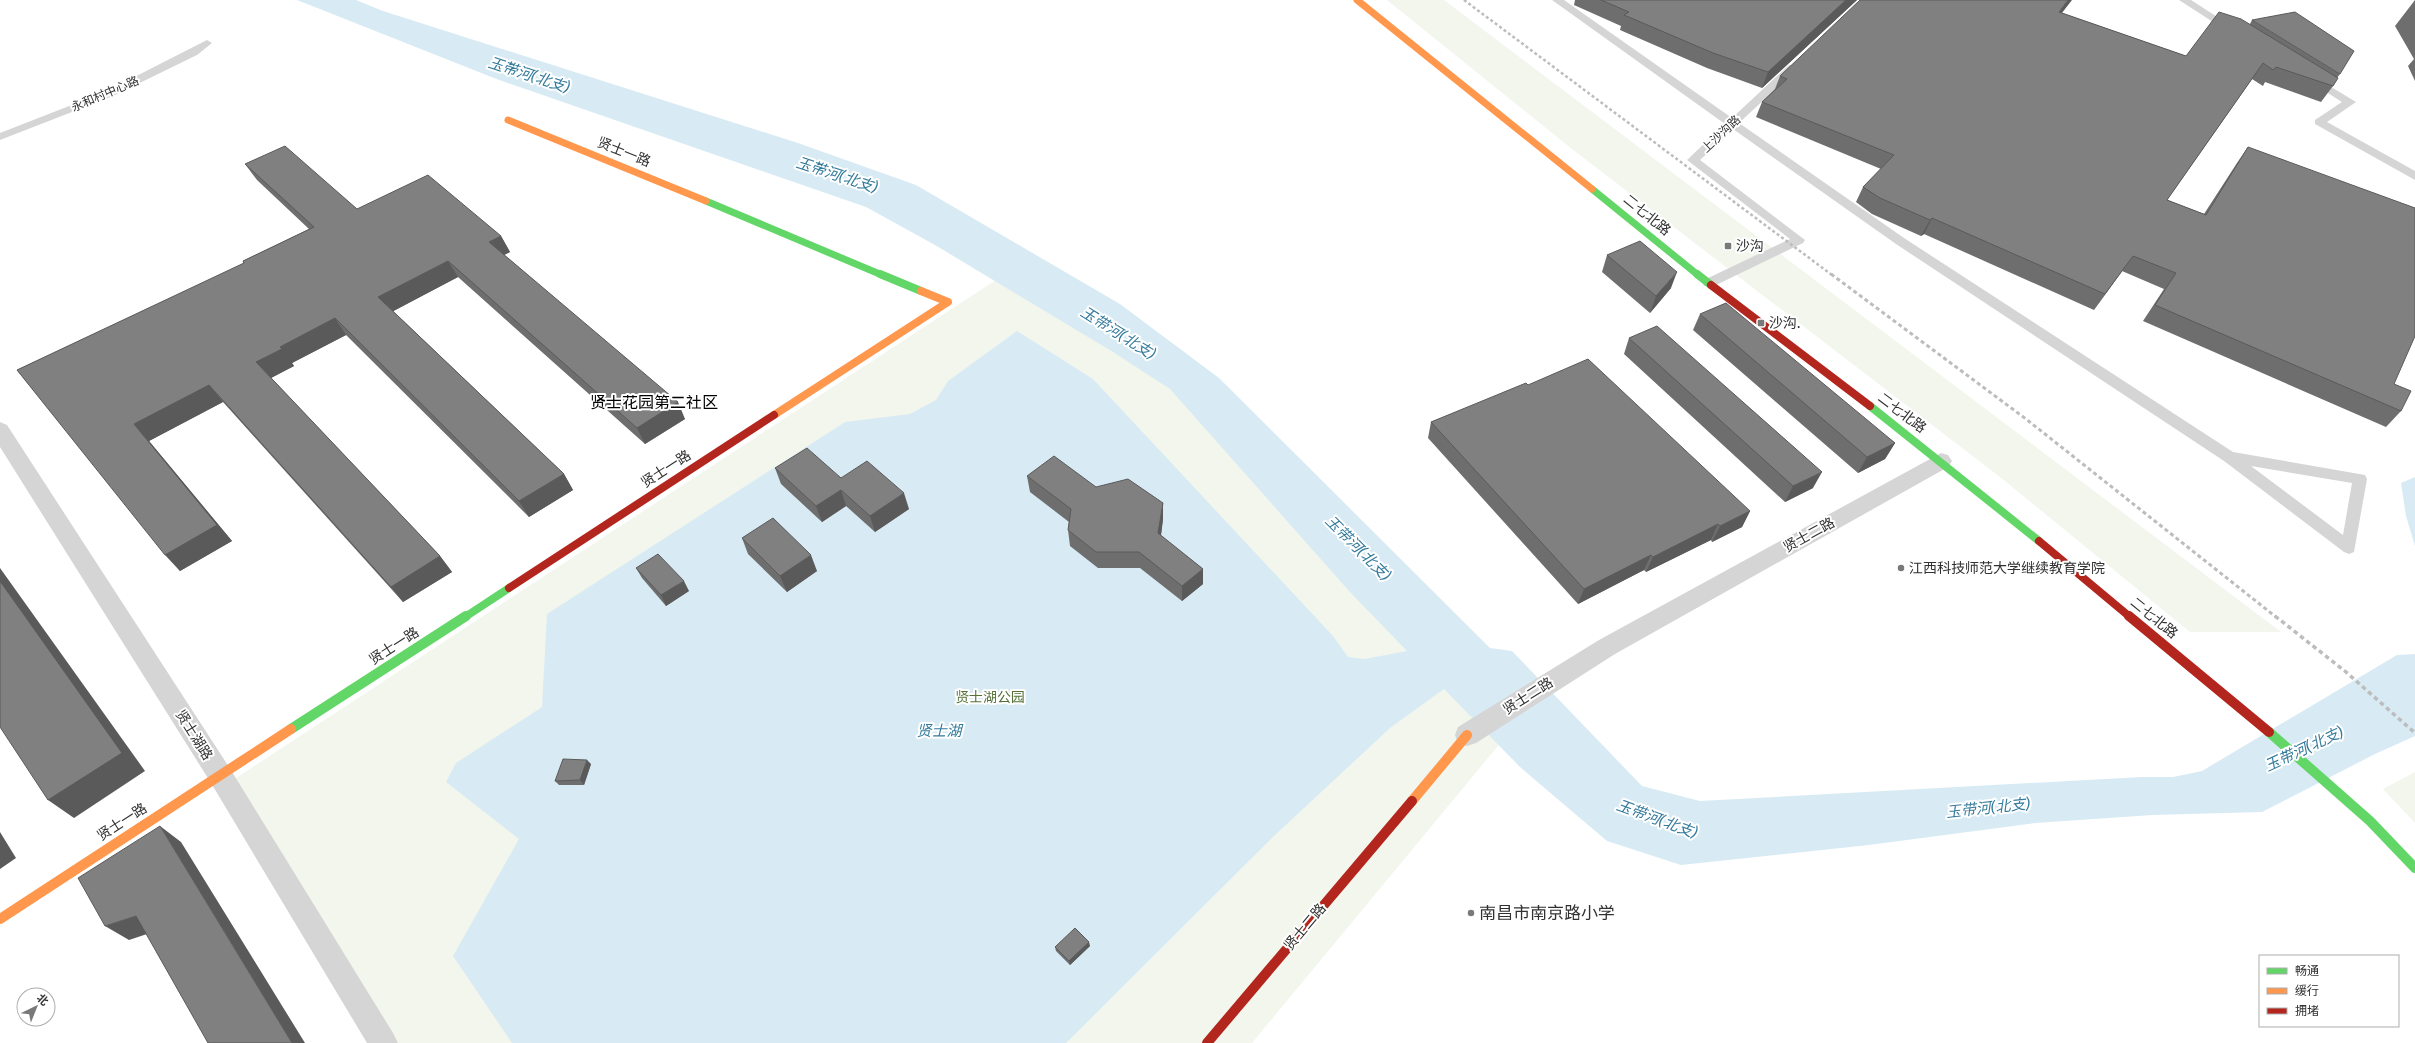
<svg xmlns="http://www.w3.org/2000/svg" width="2415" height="1043" viewBox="0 0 2415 1043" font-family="'Fira Sans','Noto Sans SC',sans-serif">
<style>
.green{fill:#f2f6ed}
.water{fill:#d8ebf4}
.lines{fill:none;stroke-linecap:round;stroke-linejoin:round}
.lane{fill:#d5d5d5;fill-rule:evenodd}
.street{fill:#d5d5d5;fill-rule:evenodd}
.fast-far2{stroke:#63d668;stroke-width:7}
.fast-far1{stroke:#63d668;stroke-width:8}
.fast{stroke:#63d668;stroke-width:10}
.slow-far2{stroke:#ff974d;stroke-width:7}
.slow-far1{stroke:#ff974d;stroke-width:8}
.slow{stroke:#ff974d;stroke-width:10}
.jam-far1{stroke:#b3261e;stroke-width:8}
.jam{stroke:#b3261e;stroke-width:10}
.rail-far2{stroke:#bdbdbd;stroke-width:2.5;stroke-dasharray:3 2.5;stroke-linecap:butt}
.rail-far1{stroke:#bdbdbd;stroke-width:3;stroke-dasharray:4 3;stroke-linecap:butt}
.rail{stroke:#bdbdbd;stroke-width:3.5;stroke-dasharray:4.5 3.5;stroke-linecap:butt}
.wall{fill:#6e6e6e}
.shaded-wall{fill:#5a5a5a}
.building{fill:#808080;stroke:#5a5a5a}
.poi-dot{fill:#797979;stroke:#fff;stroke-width:1.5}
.labels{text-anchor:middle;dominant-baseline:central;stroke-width:4;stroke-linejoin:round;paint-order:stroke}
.far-street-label{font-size:12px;fill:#313131;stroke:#fff}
.street-label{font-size:14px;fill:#313131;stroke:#fff}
.poi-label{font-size:14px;fill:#313131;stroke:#fff;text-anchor:start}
.park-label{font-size:14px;fill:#577239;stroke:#fff}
.water-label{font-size:15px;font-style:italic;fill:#357b9c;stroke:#fff}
.quarter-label{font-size:16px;fill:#000;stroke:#fff}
.near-poi-label{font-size:17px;fill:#313131;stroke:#fff;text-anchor:start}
</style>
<rect width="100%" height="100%" fill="#fff"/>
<path class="green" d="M 1387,0 L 1444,0 L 2281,632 L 2190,632 L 2000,477 L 1572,149 Z
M 999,278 L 1174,387 L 1507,735 L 1252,1043 L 398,1043 L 233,780 Z
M 2415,772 L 2415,823 L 2383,789 Z"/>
<path class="water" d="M 297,0 L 356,0 L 383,11 L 798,143 L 916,185 L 1120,304 L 1219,378 L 1490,648 L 1512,651 L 1642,786 L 1700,801 L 2142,777 L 2173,777 L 2202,771 L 2397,655 L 2415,654 L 2415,736 L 2375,754 L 2262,812 L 2153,815 L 2035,823 L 1869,845 L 1681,865 L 1607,841 L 1520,767 L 1444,689 L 1390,728 L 1274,836 L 1066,1043 L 512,1043 L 453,956 L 519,839 L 446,782 L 456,763 L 542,707 L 547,614 L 845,422 L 910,414 L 936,400 L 948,381 L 1017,331 L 1093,379 L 1333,636 L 1348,657 L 1365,659 L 1407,651 L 1349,591 L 1170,389 L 1113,352 L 935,245 L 866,207 L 499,80 Z
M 2415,477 L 2415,546 L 2406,516 L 2401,483 Z"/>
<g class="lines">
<path class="lane" d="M 1552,0 L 1564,0 L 1732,118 L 1789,65 L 1797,65 L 1797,69 L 1739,123 L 1904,238 L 2233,452 L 2365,475 L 2367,479 L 2354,552 L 2349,554 L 2344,552 L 2224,461 L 1896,244 L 1733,129 L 1700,160 L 1805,240 L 1803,243 L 1714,286 L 1704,286 L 1703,283 L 1704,280 L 1790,239 L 1687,160 L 1725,124 ZM 2251,466 L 2352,483 L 2343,535 Z
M 2179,0 L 2191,0 L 2236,29 L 2235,31 L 2227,31 Z
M 207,40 L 212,43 L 197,55 L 113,96 L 0,140 L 0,133 L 105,92 Z
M 2313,76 L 2356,102 L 2327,122 L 2415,171 L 2415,180 L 2315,124 L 2315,120 L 2342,102 L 2309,81 L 2309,77 Z"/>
<path class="street" d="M 0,422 L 7,425 L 229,767 L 393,1033 L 398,1043 L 367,1043 L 211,783 L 0,447 Z
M 1941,453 L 1948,455 L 1952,461 L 1948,467 L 1615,654 L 1476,743 L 1467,746 L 1458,743 L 1455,735 L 1458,727 L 1599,640 Z"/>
<path class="fast-far2" d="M 1592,189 L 1698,275
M 706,201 L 882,275"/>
<path class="fast-far1" d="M 880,274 L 921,291
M 1697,274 L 1711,285
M 1870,406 L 2039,541
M 465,617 L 509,588"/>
<path class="fast" d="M 291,729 L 466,616
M 2269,732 L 2370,821 L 2415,868"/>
<path class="slow-far2" d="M 1357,0 L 1592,189
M 508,120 L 706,201"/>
<path class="slow-far1" d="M 774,415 L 948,302 L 921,291"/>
<path class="slow" d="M 1412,801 L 1467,735
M 0,919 L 291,729"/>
<path class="jam-far1" d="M 1711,285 L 1870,406
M 2039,541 L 2130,617
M 509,588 L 774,415"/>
<path class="jam" d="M 2129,616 L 2269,732
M 1207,1043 L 1412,801"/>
<path class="rail-far2" d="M 1464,0 L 1832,275"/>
<path class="rail-far1" d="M 1831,274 L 2026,419 L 2276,617"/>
<path class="rail" d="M 2275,616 L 2346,672 L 2415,733"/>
</g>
<path class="wall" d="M 1575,0 L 1857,0 L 1762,88 L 1707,68 L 1620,30 L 1621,26 L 1574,5 Z
M 2415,0 L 2415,81 L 2408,66 L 2414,59 L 2395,26 Z
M 2062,13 L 2186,56 L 2250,24 L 2252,20 L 2340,74 L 2337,78 L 2333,86 L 2321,102 L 2265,82 L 2263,86 L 2252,79 L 2167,200 L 2204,214 L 2237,163 L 2248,147 L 2394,384 L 2401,411 L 2386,427 L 2143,321 L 2164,289 L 2122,271 L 2094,310 L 1924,234 L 1921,236 L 1872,214 L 1856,202 L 1863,187 L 1881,169 L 1756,117 L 1762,102 L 1775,89 L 1780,76 Z
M 245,164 L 357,209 L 501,236 L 510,252 L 504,255 L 685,419 L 645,444 L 458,277 L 393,311 L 564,474 L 573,490 L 529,517 L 346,335 L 292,363 L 294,366 L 271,378 L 440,556 L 452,572 L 403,602 L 223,402 L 149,441 L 232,541 L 180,571 L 17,370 L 244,264 L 243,261 L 309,229 L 257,180 Z
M 1607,255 L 1671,288 L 1650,313 L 1602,272 Z
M 1700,314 L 1895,443 L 1885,459 L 1858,473 L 1693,330 Z
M 1629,338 L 1813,488 L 1785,502 L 1624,354 Z
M 1528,385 L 1750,511 L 1742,527 L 1712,542 L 1711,540 L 1646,572 L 1644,570 L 1578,604 L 1428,438 L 1431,422 Z
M 775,468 L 841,478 L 909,509 L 875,532 L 846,506 L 822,522 L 781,484 Z
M 1027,476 L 1096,487 L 1163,503 L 1163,519 L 1161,536 L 1203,569 L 1203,584 L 1182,601 L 1140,568 L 1098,568 L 1070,546 L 1068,530 L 1069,522 L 1030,492 Z
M 742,538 L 817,571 L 787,592 L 748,554 Z
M 636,568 L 689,591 L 666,606 L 642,578 Z
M 591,764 L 584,785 L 559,785 L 555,781 Z
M 1090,946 L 1070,965 L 1056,951 L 1055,947 Z"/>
<path class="shaded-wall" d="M 1846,0 L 1857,0 L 1762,88 L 1768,72 Z
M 2068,0 L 2072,0 L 2051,27 L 2059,12 Z
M 1932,218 L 1924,234 L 1921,236 L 1930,220 Z
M 501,236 L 510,252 L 498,258 L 489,242 Z
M 2133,256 L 2122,271 L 2094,310 L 2105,294 Z
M 448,261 L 458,277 L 388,314 L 378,297 Z
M 1677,272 L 1671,288 L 1650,313 L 1656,296 Z
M 335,318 L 346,335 L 292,363 L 294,366 L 269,379 L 256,362 L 280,347 Z
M 209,385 L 223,402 L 149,441 L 232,541 L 180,571 L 165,555 L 134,424 Z
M 678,402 L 685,419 L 645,444 L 637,428 Z
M 1895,443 L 1885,459 L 1858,473 L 1867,457 Z
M 1822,472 L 1813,488 L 1785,502 L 1793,486 Z
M 564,474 L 573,490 L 529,517 L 519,501 Z
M 841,490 L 846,506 L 822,522 L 816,506 Z
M 904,493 L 909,509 L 875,532 L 870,516 Z
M 1163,503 L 1163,519 L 1159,549 L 1158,533 Z
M 1750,511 L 1742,527 L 1712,542 L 1720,526 Z
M 1718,524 L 1711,540 L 1646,572 L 1653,557 Z
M 811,555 L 817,571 L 787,592 L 780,576 Z
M 1651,555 L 1644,570 L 1578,604 L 1584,589 Z
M 440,556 L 452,572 L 403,602 L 391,587 Z
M 0,568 L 145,771 L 74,818 L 48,800 L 0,581 Z
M 1203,569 L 1203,584 L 1182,601 L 1182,586 Z
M 684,581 L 689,591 L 666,606 L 661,595 Z
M 587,760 L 591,764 L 584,785 L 580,780 Z
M 160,826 L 181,842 L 305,1043 L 292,1043 Z
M 0,832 L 16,858 L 0,869 Z
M 136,916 L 159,930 L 129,940 L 105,926 Z
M 1089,942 L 1090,946 L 1070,965 L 1069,961 Z"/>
<path class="building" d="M 1601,0 L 1846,0 L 1768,72 L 1713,53 L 1624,15 L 1629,12 Z
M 1860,0 L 2068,0 L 2059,12 L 2186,56 L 2219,12 L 2241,19 L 2338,78 L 2333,86 L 2276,67 L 2273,70 L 2263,63 L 2167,200 L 2206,215 L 2248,147 L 2415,208 L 2415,336 L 2394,384 L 2411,391 L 2401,411 L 2155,305 L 2176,273 L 2133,256 L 2105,294 L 1932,218 L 1930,220 L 1880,198 L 1863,187 L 1894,155 L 1762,102 L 1787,79 L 1780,76 Z
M 2295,12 L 2354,51 L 2340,74 L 2252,20 Z
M 285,146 L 357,209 L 428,175 L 501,236 L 489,242 L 678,402 L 637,428 L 448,261 L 378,297 L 564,474 L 519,501 L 335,318 L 280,347 L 282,349 L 256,362 L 440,556 L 391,587 L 209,385 L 134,424 L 217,525 L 165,555 L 17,370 L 244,263 L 243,261 L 314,227 L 245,164 Z
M 1640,241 L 1677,272 L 1656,296 L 1607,255 Z
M 1726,303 L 1895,443 L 1867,457 L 1700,314 Z
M 1657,326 L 1822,472 L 1793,486 L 1629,338 Z
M 1588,359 L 1750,511 L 1720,526 L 1718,524 L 1653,557 L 1651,555 L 1584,589 L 1431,422 L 1526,383 L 1528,385 Z
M 807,448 L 841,478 L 867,461 L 904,493 L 870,516 L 841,490 L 816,506 L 775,468 Z
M 1054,456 L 1096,487 L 1128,479 L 1163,503 L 1158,533 L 1203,569 L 1182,586 L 1139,552 L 1096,552 L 1068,530 L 1071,509 L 1027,476 Z
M 773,518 L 811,555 L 780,576 L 742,538 Z
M 658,554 L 684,581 L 661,595 L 636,568 Z
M 0,581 L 122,753 L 48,800 L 0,727 Z
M 563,759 L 587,760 L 580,780 L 555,781 Z
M 160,826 L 292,1043 L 208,1043 L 136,916 L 105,926 L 78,878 Z
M 1075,928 L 1089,942 L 1069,961 L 1055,947 Z"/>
<g class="poi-dot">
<rect x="1724" y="242" width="8" height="8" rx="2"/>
<rect x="1757" y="319" width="8" height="8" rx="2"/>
<circle cx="1901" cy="568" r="4"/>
<circle cx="1471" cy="913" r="4"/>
</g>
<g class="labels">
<g class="far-street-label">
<text transform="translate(105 94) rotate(-23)">永和村中心路</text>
<text transform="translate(1721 134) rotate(-43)">上沙沟路</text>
</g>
<g class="street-label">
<text transform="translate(624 152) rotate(22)">贤士一路</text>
<text transform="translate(1647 215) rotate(39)">二七北路</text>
<text transform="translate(1902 413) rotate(37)">二七北路</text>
<text transform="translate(666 469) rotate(-33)">贤士一路</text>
<text transform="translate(1809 535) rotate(-29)">贤士二路</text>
<text transform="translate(2154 618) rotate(39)">二七北路</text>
<text transform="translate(394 646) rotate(-33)">贤士一路</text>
<text transform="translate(1528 696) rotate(-32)">贤士二路</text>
<text transform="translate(194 735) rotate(58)">贤士湖路</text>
<text transform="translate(122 822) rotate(-33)">贤士一路</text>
<text transform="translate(1305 927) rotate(-50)">贤士二路</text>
</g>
<g class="poi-label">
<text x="1736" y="246">沙沟</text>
<text x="1769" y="323">沙沟.</text>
<text x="1909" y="568">江西科技师范大学继续教育学院</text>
</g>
<g class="park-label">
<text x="990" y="697">贤士湖公园</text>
</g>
<g class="water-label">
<text transform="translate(529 75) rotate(18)">玉带河(北支)</text>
<text transform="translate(837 175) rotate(18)">玉带河(北支)</text>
<text transform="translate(1118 333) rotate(32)">玉带河(北支)</text>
<text transform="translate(1358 548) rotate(45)">玉带河(北支)</text>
<text x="939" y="731">贤士湖</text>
<text transform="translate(2304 749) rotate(-25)">玉带河(北支)</text>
<text transform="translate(1988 808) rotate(-6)">玉带河(北支)</text>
<text transform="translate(1657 819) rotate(20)">玉带河(北支)</text>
</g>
<g class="quarter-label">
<text x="654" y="402">贤士花园第二社区</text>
</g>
<g class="near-poi-label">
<text x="1479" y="913">南昌市南京路小学</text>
</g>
</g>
<rect x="2259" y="955" width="140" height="72" fill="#ffffff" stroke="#adadad"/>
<rect x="2267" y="968" width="20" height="6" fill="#63d668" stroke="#adadad"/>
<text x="2295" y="975" font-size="12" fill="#313131">畅通</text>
<rect x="2267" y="988" width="20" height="6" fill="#ff974d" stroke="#adadad"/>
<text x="2295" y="995" font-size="12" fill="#313131">缓行</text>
<rect x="2267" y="1008" width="20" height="6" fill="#b3261e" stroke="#adadad"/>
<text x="2295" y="1015" font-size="12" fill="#313131">拥堵</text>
<g transform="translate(36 1007) rotate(43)"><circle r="19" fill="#ffffff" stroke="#adadad"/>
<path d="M0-3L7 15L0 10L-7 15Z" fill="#797979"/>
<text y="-6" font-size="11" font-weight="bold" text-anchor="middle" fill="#313131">北</text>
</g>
</svg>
